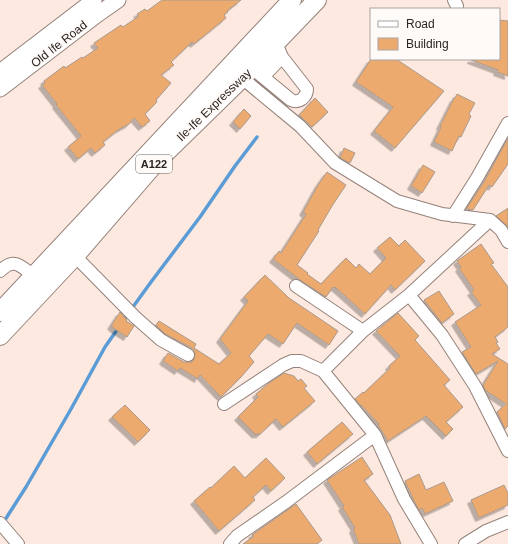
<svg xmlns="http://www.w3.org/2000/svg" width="508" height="544" viewBox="0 0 508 544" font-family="Helvetica,sans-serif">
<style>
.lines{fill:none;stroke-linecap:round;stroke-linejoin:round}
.stream{stroke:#5b9cd7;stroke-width:3.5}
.building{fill:#edaa6e;stroke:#a99a8d;filter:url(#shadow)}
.minor-casing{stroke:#94827a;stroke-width:14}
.major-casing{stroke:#94827a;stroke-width:17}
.highway-casing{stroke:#94827a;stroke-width:20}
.minor{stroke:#fff;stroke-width:12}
.major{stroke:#fff;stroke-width:15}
.highway{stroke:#fff;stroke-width:18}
.labels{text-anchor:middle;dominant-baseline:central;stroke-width:4;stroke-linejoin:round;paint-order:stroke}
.shield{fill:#fefaf8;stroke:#6a6461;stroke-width:1}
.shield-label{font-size:11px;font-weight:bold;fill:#2b2420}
.street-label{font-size:12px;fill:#2b2420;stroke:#fefaf8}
</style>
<defs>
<filter id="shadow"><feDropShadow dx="-3.5" dy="3.5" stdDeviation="0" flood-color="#0004"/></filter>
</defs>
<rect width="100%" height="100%" fill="#fde9e0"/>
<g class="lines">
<path class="stream" d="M 122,322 L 151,282 L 200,217 L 235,166 L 257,137
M 3,523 L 26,487 L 71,409 L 105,347 L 119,327"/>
</g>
<path class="building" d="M 162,0 L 241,0 L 227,11 L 228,12 L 224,15 L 226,18 L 194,44 L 192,42 L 171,62 L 174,65 L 161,75 L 171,83 L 156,100 L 157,102 L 145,114 L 150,121 L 142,127 L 134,118 L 129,124 L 118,130 L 103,142 L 105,145 L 95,153 L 91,148 L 78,159 L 68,147 L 81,136 L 56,105 L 57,104 L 42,85 L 45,83 L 44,81 L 64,66 L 65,68 L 82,57 L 83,58 L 98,48 L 94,43 L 121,25 L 123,27 L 139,16 L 137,14 L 145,9 L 147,11 Z
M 499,20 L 508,21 L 508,76 L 497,72 L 498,70 L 471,60 L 471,59 L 499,59 Z
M 371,59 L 396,59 L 444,91 L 395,148 L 374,131 L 393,107 L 356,82 Z
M 457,94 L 475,103 L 469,114 L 471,116 L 461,137 L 459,136 L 452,151 L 434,142 L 441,127 L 440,126 L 454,98 L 455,98 Z
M 315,98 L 328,112 L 312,127 L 299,115 Z
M 244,109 L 251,116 L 240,129 L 233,122 Z
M 508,138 L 508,164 L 492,187 L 489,185 L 473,210 L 466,209 L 484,182 Z
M 344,148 L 355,153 L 350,163 L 340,158 Z
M 423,165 L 435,172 L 422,193 L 411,186 Z
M 327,172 L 346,185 L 332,206 L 318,230 L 319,231 L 297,265 L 308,273 L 307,274 L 321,284 L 346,258 L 356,268 L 359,264 L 370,274 L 386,258 L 377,248 L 390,237 L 399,246 L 405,240 L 425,261 L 395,290 L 391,285 L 365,314 L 335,287 L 334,288 L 333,287 L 326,297 L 300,280 L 273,259 L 279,251 L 281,253 L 306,214 L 303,212 L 318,185 Z
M 508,208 L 508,227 L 496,216 Z
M 481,244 L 494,263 L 491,264 L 508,287 L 508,327 L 495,337 L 498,342 L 496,343 L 500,349 L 492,354 L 508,364 L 508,426 L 505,429 L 497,412 L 506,404 L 485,390 L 483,385 L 498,361 L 476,374 L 462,352 L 471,347 L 455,322 L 481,305 L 471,292 L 474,290 L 459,268 L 461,267 L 457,261 Z
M 265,275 L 289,298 L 338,331 L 329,345 L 297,323 L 283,344 L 268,334 L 249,356 L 254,362 L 241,377 L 221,397 L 200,375 L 198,379 L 180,368 L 178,371 L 163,361 L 168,353 L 184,362 L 192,362 L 194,359 L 195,354 L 194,351 L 192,348 L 165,334 L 156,325 L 159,321 L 196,344 L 194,348 L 219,364 L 231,353 L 220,339 L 248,301 L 244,297 Z
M 439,291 L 454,314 L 442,323 L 424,300 Z
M 120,312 L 127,320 L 126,321 L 134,326 L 127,337 L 113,328 L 113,327 L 111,326 Z
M 398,313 L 419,336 L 415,340 L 450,380 L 444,385 L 463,407 L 446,422 L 453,429 L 446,436 L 426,416 L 388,441 L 378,425 L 379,424 L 361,405 L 361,406 L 355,399 L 363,392 L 364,393 L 390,368 L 389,366 L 400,356 L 376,331 Z
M 284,373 L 294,376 L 298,381 L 301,379 L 307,386 L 304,388 L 315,401 L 283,427 L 276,419 L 259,435 L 258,433 L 256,435 L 238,417 L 258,397 L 256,394 L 269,383 Z
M 125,405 L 150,430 L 138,442 L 112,417 Z
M 342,422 L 353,434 L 317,464 L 307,452 Z
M 362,457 L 373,474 L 364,480 L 390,515 L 401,544 L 359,544 L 353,529 L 355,528 L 342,507 L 344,506 L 327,480 Z
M 266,458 L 285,478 L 271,491 L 266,485 L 253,497 L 255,500 L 219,531 L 194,501 L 210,487 L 211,488 L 234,466 L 245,478 Z
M 419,474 L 426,490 L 444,482 L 453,501 L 425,514 L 422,508 L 419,510 L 415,503 L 405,481 Z
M 504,485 L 508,493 L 508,505 L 479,518 L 471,500 Z
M 296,504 L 322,540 L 317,544 L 243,544 L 254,536 L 252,535 Z"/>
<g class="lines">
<g class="minor-casing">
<path id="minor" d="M 454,0 L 457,6
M 252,68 L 291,100 C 299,104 307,97 307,89 L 282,57 L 276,43
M 263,77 L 282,57
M 242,78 L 300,126 L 335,163 L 397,201 L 442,214 L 490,220 L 501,230 L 508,242
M 453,216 L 477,178 L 508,123
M 75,256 L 135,317 L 161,340 L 188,355
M 0,271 C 15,257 20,266 34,276
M 296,286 L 363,331
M 409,295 L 442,335 L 475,386 L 508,451
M 323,371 L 363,331 L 409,295 L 490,220
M 224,404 L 283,365 L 292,361 L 301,361 L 323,371 L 375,435 L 404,499 L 431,544
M 0,523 L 18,544
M 230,544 L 237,536 L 286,502 L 375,435
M 465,544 L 486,531 L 508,522"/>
</g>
<g class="major-casing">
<path id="major" d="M 0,72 L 94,0
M 0,89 L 98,14 L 118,0"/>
</g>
<g class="highway-casing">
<path id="highway" d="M 0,312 L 292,0
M 0,336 L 75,256 L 158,160 L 242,78 L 317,0"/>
</g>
<use href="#minor" class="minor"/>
<use href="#major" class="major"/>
<use href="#highway" class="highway"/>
</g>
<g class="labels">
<rect class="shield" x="136" y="155" width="36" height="18" rx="3"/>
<g class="shield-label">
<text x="154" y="164">A122</text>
</g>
<g class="street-label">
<text transform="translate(59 44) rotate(-38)">Old Ife Road</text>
<text transform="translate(214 105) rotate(-44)">Ile-Ife Expressway</text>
</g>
</g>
<rect x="370" y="8" width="130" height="52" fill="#fefaf8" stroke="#aaa4a2"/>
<rect x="378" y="21" width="20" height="6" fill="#ffffff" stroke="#aaa4a2"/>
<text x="406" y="28" font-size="12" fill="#2b2420">Road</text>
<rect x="378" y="38" width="20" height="12" fill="#edaa6e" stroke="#aaa4a2"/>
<text x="406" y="48" font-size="12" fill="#2b2420">Building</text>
</svg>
